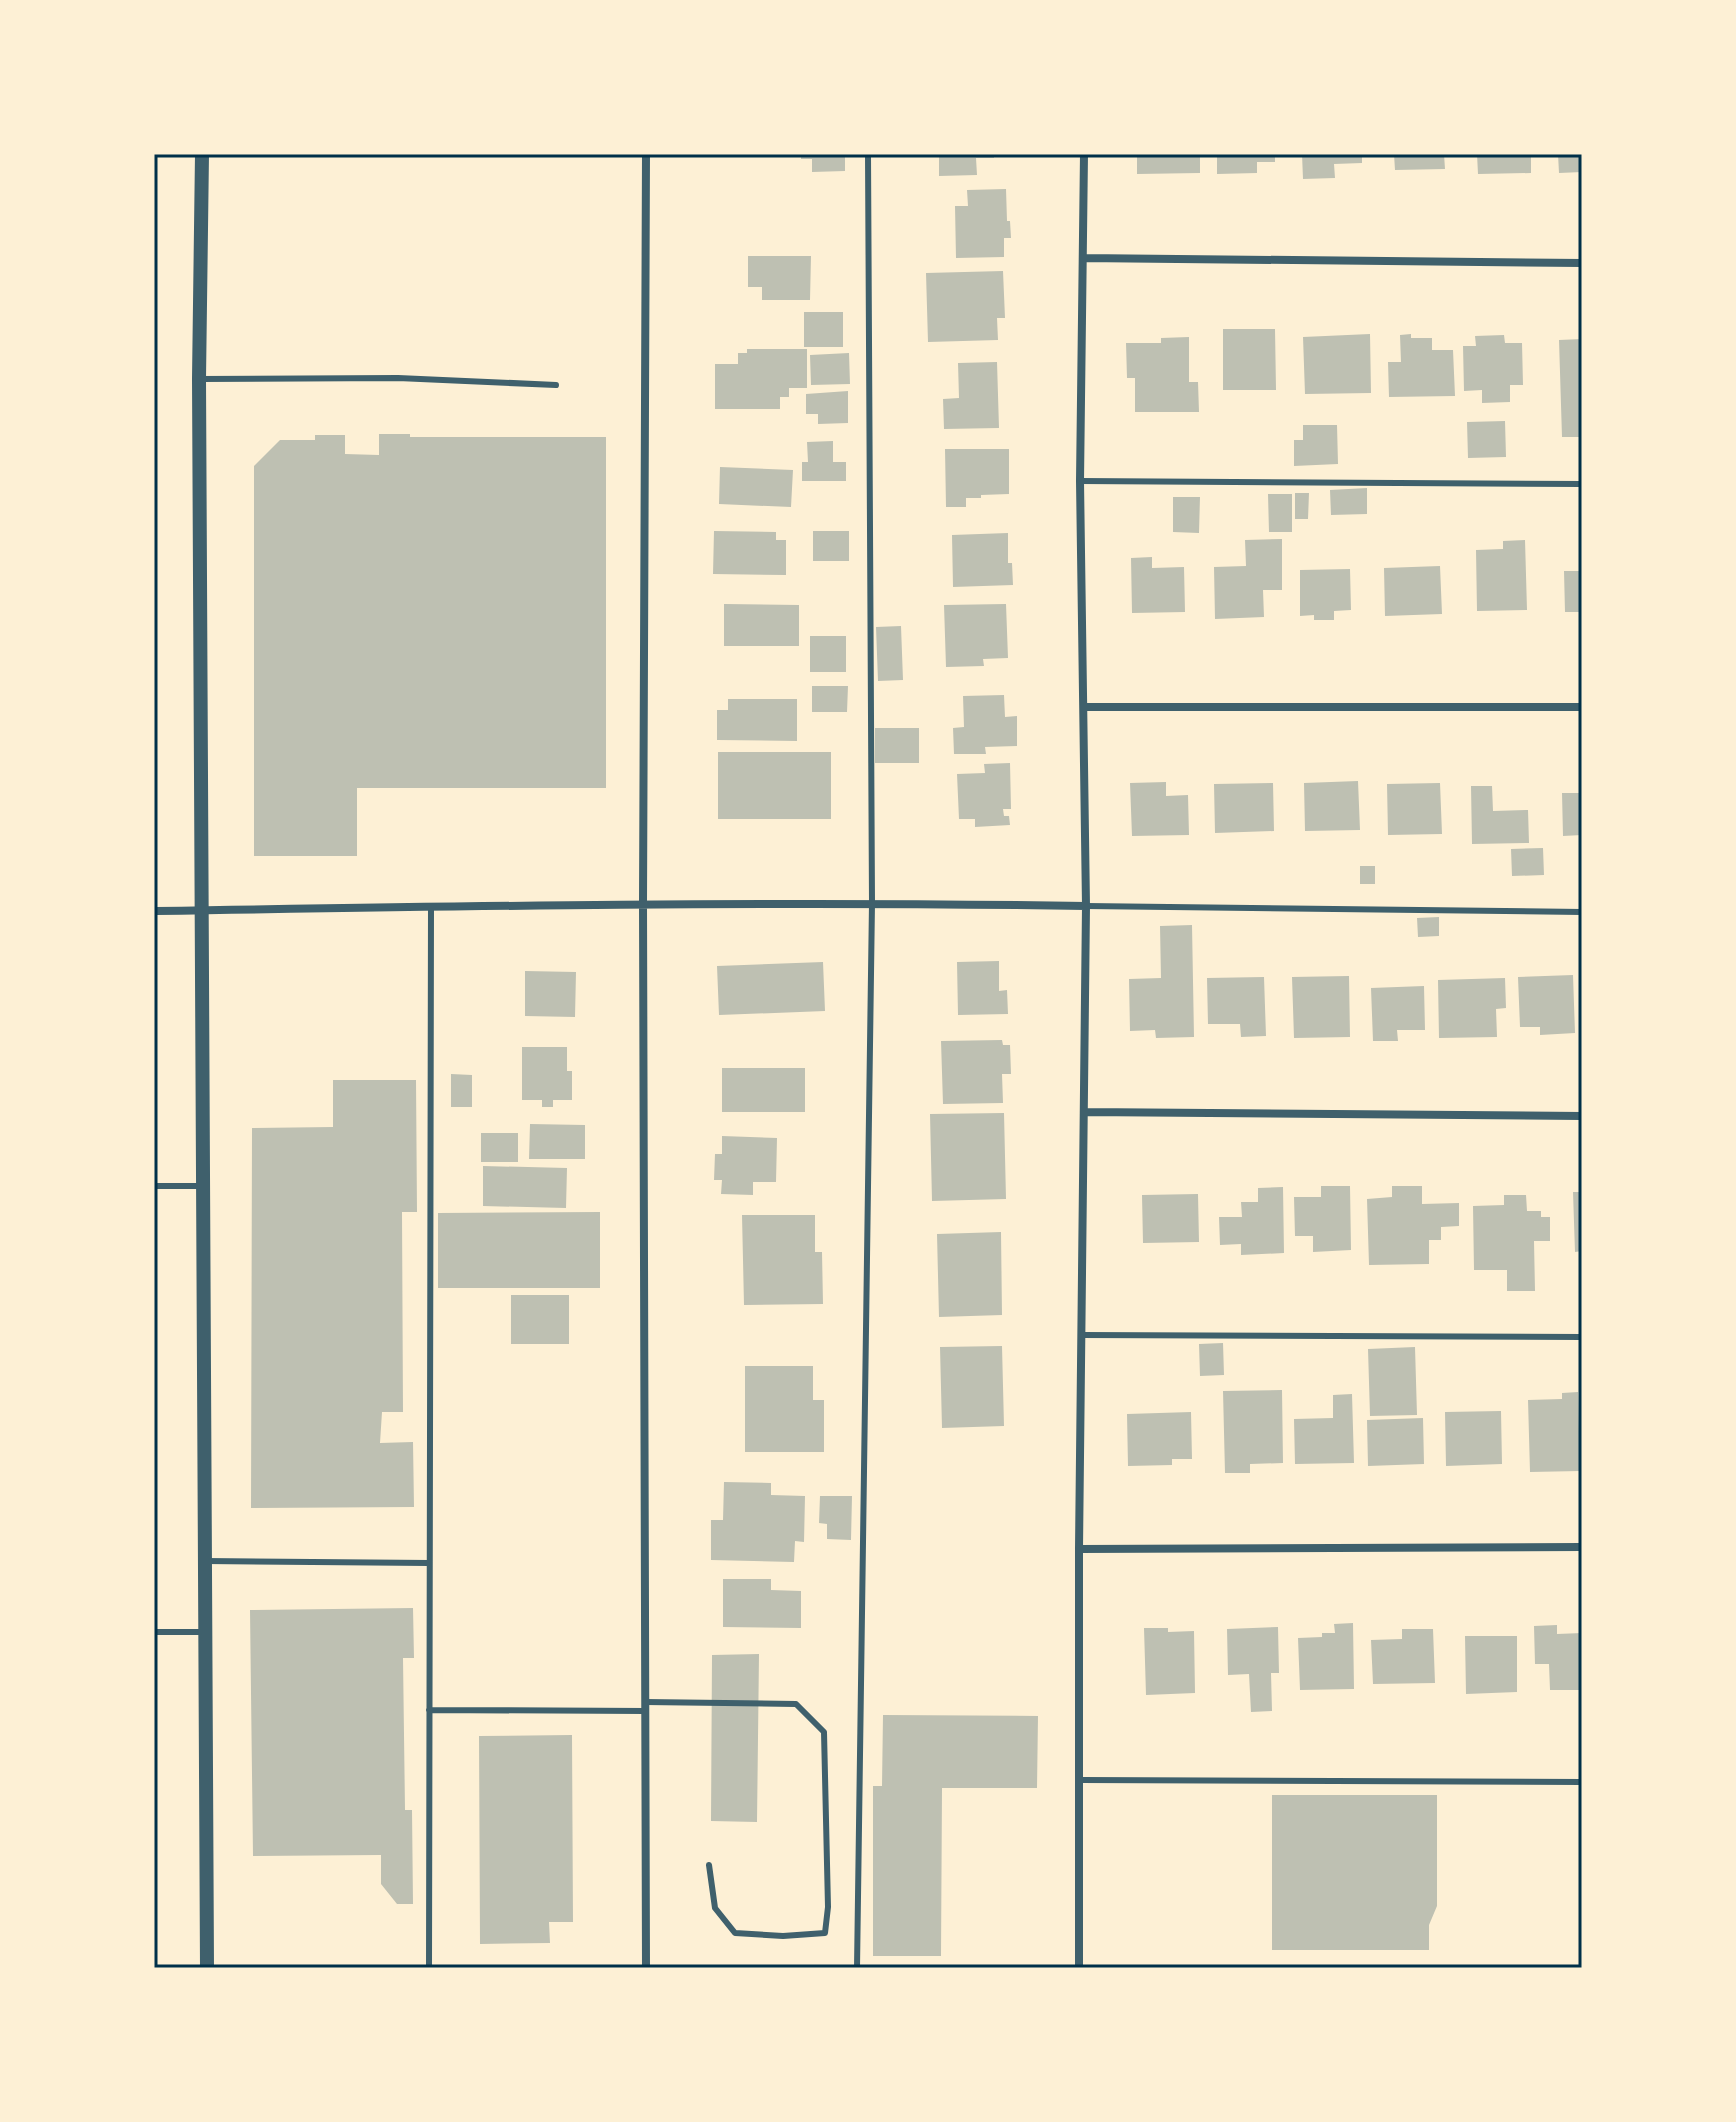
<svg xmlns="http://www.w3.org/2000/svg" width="1736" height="2122" viewBox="0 0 1736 2122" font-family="Karla,sans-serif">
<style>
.building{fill:#bec0b2}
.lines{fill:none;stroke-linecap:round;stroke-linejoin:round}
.service{stroke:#3f606c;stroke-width:6}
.minor{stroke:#3f606c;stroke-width:8}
.tertiary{stroke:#3f606c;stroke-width:14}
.neatline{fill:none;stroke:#003049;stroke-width:3}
</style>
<rect width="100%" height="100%" fill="#fdf0d5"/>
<path class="building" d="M 801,154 L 845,154 L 845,171 L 812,172 L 812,159 L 801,159 Z
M 939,154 L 994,154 L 994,158 L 976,158 L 977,175 L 939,176 Z
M 1137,154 L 1200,154 L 1200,173 L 1137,174 Z
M 1217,154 L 1275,154 L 1275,162 L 1257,162 L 1257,173 L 1217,174 Z
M 1302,154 L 1362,154 L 1362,163 L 1334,164 L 1335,178 L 1303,179 Z
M 1394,154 L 1444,154 L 1445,169 L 1395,170 Z
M 1477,154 L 1531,154 L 1531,173 L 1478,174 Z
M 1558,154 L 1582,154 L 1582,172 L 1559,173 Z
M 1006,189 L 1007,221 L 1010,221 L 1011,238 L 1004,238 L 1004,257 L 956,258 L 955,206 L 968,206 L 967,190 Z
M 748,256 L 811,256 L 810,300 L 762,300 L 762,287 L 748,287 Z
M 1003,271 L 1005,318 L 997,318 L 998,340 L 928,342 L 926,273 Z
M 804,312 L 843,312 L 843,347 L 804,347 Z
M 1223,329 L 1275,329 L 1276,390 L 1223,390 Z
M 1370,334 L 1371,393 L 1305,394 L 1303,337 Z
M 1411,334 L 1411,338 L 1432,338 L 1432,350 L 1453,350 L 1455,396 L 1389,397 L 1388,362 L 1401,362 L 1400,335 Z
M 1504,335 L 1505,343 L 1522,343 L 1523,385 L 1510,385 L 1510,402 L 1482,403 L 1482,390 L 1464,391 L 1463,346 L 1476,346 L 1475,336 Z
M 1189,337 L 1189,382 L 1198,382 L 1199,412 L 1135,412 L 1135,378 L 1127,378 L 1126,343 L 1161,343 L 1161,338 Z
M 1582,339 L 1582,437 L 1562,437 L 1559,340 Z
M 747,349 L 807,349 L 807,388 L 789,388 L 789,397 L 780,397 L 780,409 L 715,409 L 715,364 L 738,364 L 738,353 L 747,353 Z
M 849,353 L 850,384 L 811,385 L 810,355 Z
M 997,362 L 999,428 L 944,429 L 943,399 L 959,398 L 958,363 Z
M 848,391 L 848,423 L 818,424 L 818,414 L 806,414 L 806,394 Z
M 1505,421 L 1506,457 L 1468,458 L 1467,422 Z
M 1303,425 L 1337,425 L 1338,464 L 1294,466 L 1294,440 L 1303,440 Z
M 379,434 L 410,434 L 410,437 L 606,437 L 606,788 L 357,788 L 357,856 L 254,856 L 254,466 L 280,440 L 315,440 L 315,435 L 345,435 L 345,454 L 379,455 Z
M 833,441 L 833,462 L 846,462 L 846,481 L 802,481 L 802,462 L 808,462 L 807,442 Z
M 945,449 L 1009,449 L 1009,494 L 981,495 L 981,498 L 966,498 L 966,507 L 946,507 Z
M 720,467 L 793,470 L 791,507 L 719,504 Z
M 1367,488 L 1367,514 L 1331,515 L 1330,490 Z
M 1295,493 L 1309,493 L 1308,519 L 1295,519 Z
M 1268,494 L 1292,494 L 1292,532 L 1269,532 Z
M 1173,497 L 1200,497 L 1199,533 L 1173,532 Z
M 714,531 L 776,532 L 776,540 L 786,540 L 786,575 L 713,574 Z
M 813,531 L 849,531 L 849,561 L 813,561 Z
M 1008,533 L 1008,563 L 1012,563 L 1013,585 L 953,587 L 952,535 Z
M 1282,539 L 1282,590 L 1263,590 L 1264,617 L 1215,619 L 1214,567 L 1246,566 L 1245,540 Z
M 1525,540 L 1527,610 L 1477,611 L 1476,550 L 1503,549 L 1503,541 Z
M 1152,557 L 1152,568 L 1184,567 L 1185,612 L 1132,613 L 1131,558 Z
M 1440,566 L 1442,614 L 1385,616 L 1384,568 Z
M 1350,569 L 1351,610 L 1334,611 L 1334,620 L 1314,620 L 1314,615 L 1300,616 L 1300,570 Z
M 1564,571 L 1582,571 L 1582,612 L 1565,612 Z
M 724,604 L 799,605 L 799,646 L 724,646 Z
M 1006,604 L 1008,658 L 983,659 L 984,666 L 946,667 L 944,605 Z
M 901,626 L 903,680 L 878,681 L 876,627 Z
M 810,636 L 846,636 L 846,672 L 810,672 Z
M 812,686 L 848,686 L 847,712 L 812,712 Z
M 1004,695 L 1005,717 L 1017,716 L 1017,746 L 985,747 L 986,754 L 954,754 L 953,728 L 964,727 L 963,696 Z
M 728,699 L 797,699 L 797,741 L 717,740 L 717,710 L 728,710 Z
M 875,728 L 919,728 L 919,763 L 875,763 Z
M 718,752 L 831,752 L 831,819 L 718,819 Z
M 1010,763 L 1011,809 L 1003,809 L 1004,816 L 1009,816 L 1010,825 L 975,827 L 975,819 L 959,819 L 957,774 L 985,773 L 984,764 Z
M 1358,781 L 1360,830 L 1305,831 L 1304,783 Z
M 1166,782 L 1166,796 L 1188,795 L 1189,835 L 1132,836 L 1130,783 Z
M 1273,783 L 1274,831 L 1215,833 L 1214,784 Z
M 1440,783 L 1442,834 L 1388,835 L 1387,784 Z
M 1471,786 L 1492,786 L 1493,811 L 1528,810 L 1529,843 L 1472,844 Z
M 1562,793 L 1582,793 L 1582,835 L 1563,836 Z
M 1543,848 L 1544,875 L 1512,876 L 1511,849 Z
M 1360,866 L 1375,866 L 1375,884 L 1360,884 Z
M 1439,917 L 1439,936 L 1418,937 L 1417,918 Z
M 1192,925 L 1194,1037 L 1156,1038 L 1155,1030 L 1130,1031 L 1129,979 L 1161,978 L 1160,926 Z
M 999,961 L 999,991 L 1007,990 L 1008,1014 L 958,1015 L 957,962 Z
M 823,962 L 825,1011 L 719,1015 L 717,966 Z
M 525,971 L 576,972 L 575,1017 L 525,1016 Z
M 1573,975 L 1575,1033 L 1540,1035 L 1540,1027 L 1520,1027 L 1518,977 Z
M 1349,976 L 1350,1037 L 1294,1038 L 1292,977 Z
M 1264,977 L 1266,1036 L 1241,1037 L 1240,1024 L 1208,1024 L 1207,978 Z
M 1505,978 L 1506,1008 L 1496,1009 L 1497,1037 L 1439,1038 L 1438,980 Z
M 1424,986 L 1425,1030 L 1397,1030 L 1398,1041 L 1373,1041 L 1371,988 Z
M 1002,1040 L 1003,1045 L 1010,1045 L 1011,1074 L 1002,1074 L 1003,1103 L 943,1104 L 941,1041 Z
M 522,1047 L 567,1047 L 567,1071 L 572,1071 L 572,1100 L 553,1100 L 553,1107 L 542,1107 L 542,1100 L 522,1100 Z
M 722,1068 L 805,1068 L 805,1112 L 722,1112 Z
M 451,1074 L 472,1075 L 472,1107 L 451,1107 Z
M 333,1080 L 416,1080 L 417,1212 L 402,1212 L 403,1412 L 382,1412 L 380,1443 L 413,1442 L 414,1507 L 251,1508 L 252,1128 L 333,1127 Z
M 1004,1113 L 1006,1199 L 932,1201 L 930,1114 Z
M 530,1124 L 585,1125 L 585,1159 L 529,1159 Z
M 481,1133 L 518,1133 L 518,1162 L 481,1162 Z
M 722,1136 L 777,1138 L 776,1182 L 753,1182 L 753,1195 L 721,1194 L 722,1180 L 714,1180 L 715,1154 L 722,1154 Z
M 483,1166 L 567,1168 L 566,1208 L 483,1206 Z
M 1321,1186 L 1350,1186 L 1351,1250 L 1313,1252 L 1313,1236 L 1295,1236 L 1294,1197 L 1321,1197 Z
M 1392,1186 L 1422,1186 L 1422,1204 L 1459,1203 L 1459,1226 L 1441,1227 L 1441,1240 L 1429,1240 L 1429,1264 L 1369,1265 L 1367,1199 L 1392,1197 Z
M 1283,1187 L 1284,1253 L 1241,1255 L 1241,1244 L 1220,1245 L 1219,1217 L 1242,1217 L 1241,1202 L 1258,1202 L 1258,1188 Z
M 1573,1192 L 1582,1192 L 1582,1251 L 1575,1252 Z
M 1198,1194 L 1199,1242 L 1143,1243 L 1142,1195 Z
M 1504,1195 L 1526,1195 L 1527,1211 L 1541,1211 L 1541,1217 L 1550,1217 L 1550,1241 L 1534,1241 L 1535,1291 L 1507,1291 L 1507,1270 L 1474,1270 L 1473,1206 L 1504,1205 Z
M 600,1212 L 600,1288 L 438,1288 L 438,1213 Z
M 742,1215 L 815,1215 L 815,1252 L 822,1252 L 823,1304 L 744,1305 Z
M 1001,1232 L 1002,1315 L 939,1317 L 937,1234 Z
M 511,1295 L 569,1295 L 569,1344 L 511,1344 Z
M 1223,1343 L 1224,1375 L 1200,1376 L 1199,1344 Z
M 1002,1346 L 1004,1426 L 942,1428 L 940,1347 Z
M 1415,1347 L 1417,1415 L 1370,1416 L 1368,1349 Z
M 745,1366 L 813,1366 L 813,1400 L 824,1400 L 824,1452 L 745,1452 Z
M 1282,1390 L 1283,1463 L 1250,1464 L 1250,1473 L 1225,1473 L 1223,1391 Z
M 1578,1392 L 1580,1471 L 1530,1472 L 1528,1400 L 1562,1399 L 1562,1393 Z
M 1352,1394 L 1354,1463 L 1295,1464 L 1294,1419 L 1333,1418 L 1333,1395 Z
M 1501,1411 L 1502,1464 L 1446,1466 L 1445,1412 Z
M 1191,1412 L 1192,1459 L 1172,1459 L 1172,1465 L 1128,1466 L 1127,1414 Z
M 1423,1418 L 1424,1464 L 1368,1466 L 1367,1420 Z
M 724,1482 L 771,1483 L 771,1495 L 805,1496 L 804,1542 L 795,1541 L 794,1562 L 711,1560 L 711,1520 L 723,1520 Z
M 820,1496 L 852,1496 L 851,1540 L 827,1539 L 827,1524 L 819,1523 Z
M 723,1579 L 771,1579 L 771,1590 L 801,1591 L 801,1628 L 723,1627 Z
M 413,1608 L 414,1658 L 403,1658 L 405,1810 L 412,1810 L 413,1904 L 397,1904 L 381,1884 L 381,1855 L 253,1856 L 250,1610 Z
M 1353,1623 L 1354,1689 L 1300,1690 L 1298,1638 L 1322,1637 L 1322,1633 L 1335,1633 L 1334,1624 Z
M 1557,1625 L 1557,1634 L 1582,1633 L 1582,1690 L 1550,1690 L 1549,1664 L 1535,1664 L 1534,1626 Z
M 1278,1627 L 1279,1673 L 1271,1673 L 1272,1711 L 1251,1712 L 1249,1674 L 1228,1675 L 1227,1629 Z
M 1144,1628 L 1168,1628 L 1168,1632 L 1194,1631 L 1195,1693 L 1146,1695 Z
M 1402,1629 L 1433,1629 L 1435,1683 L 1373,1684 L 1371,1640 L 1402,1639 Z
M 1465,1636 L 1517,1636 L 1517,1692 L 1466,1694 Z
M 759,1654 L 757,1822 L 711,1821 L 712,1655 Z
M 883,1715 L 1038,1716 L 1037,1788 L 942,1788 L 941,1956 L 873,1956 L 873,1786 L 882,1786 Z
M 572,1735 L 573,1922 L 549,1922 L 550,1943 L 480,1944 L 479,1736 Z
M 1272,1795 L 1437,1795 L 1437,1906 L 1429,1925 L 1429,1950 L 1272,1950 Z"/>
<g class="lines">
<path class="service" d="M 200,379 L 398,378 L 556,385
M 1080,481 L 1582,484
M 1086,906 L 1582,912
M 154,1186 L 203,1186
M 1081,1335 L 1582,1337
M 205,1561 L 429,1563
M 154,1632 L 205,1632
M 645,1702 L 796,1704 L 824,1732 L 828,1907 L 825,1933 L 783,1936 L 735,1933 L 715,1908 L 709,1865
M 429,1710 L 645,1711
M 1081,1780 L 1582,1782
M 429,1968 L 431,906
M 857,1968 L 872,903 L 868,154"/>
<path class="minor" d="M 1083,258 L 1582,263
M 1084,707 L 1582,707
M 154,911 C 465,906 775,901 1086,906
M 1085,1112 L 1582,1116
M 1079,1549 L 1582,1547
M 646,1968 L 643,904 L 646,154
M 1079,1968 L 1079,1549 L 1086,906 L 1080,481 L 1084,154"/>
<path class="tertiary" d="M 202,154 L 199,379 L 207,1968"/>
</g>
<rect width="1736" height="2122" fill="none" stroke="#fdf0d5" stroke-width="312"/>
<rect x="156" y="156" width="1424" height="1810" class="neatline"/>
</svg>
